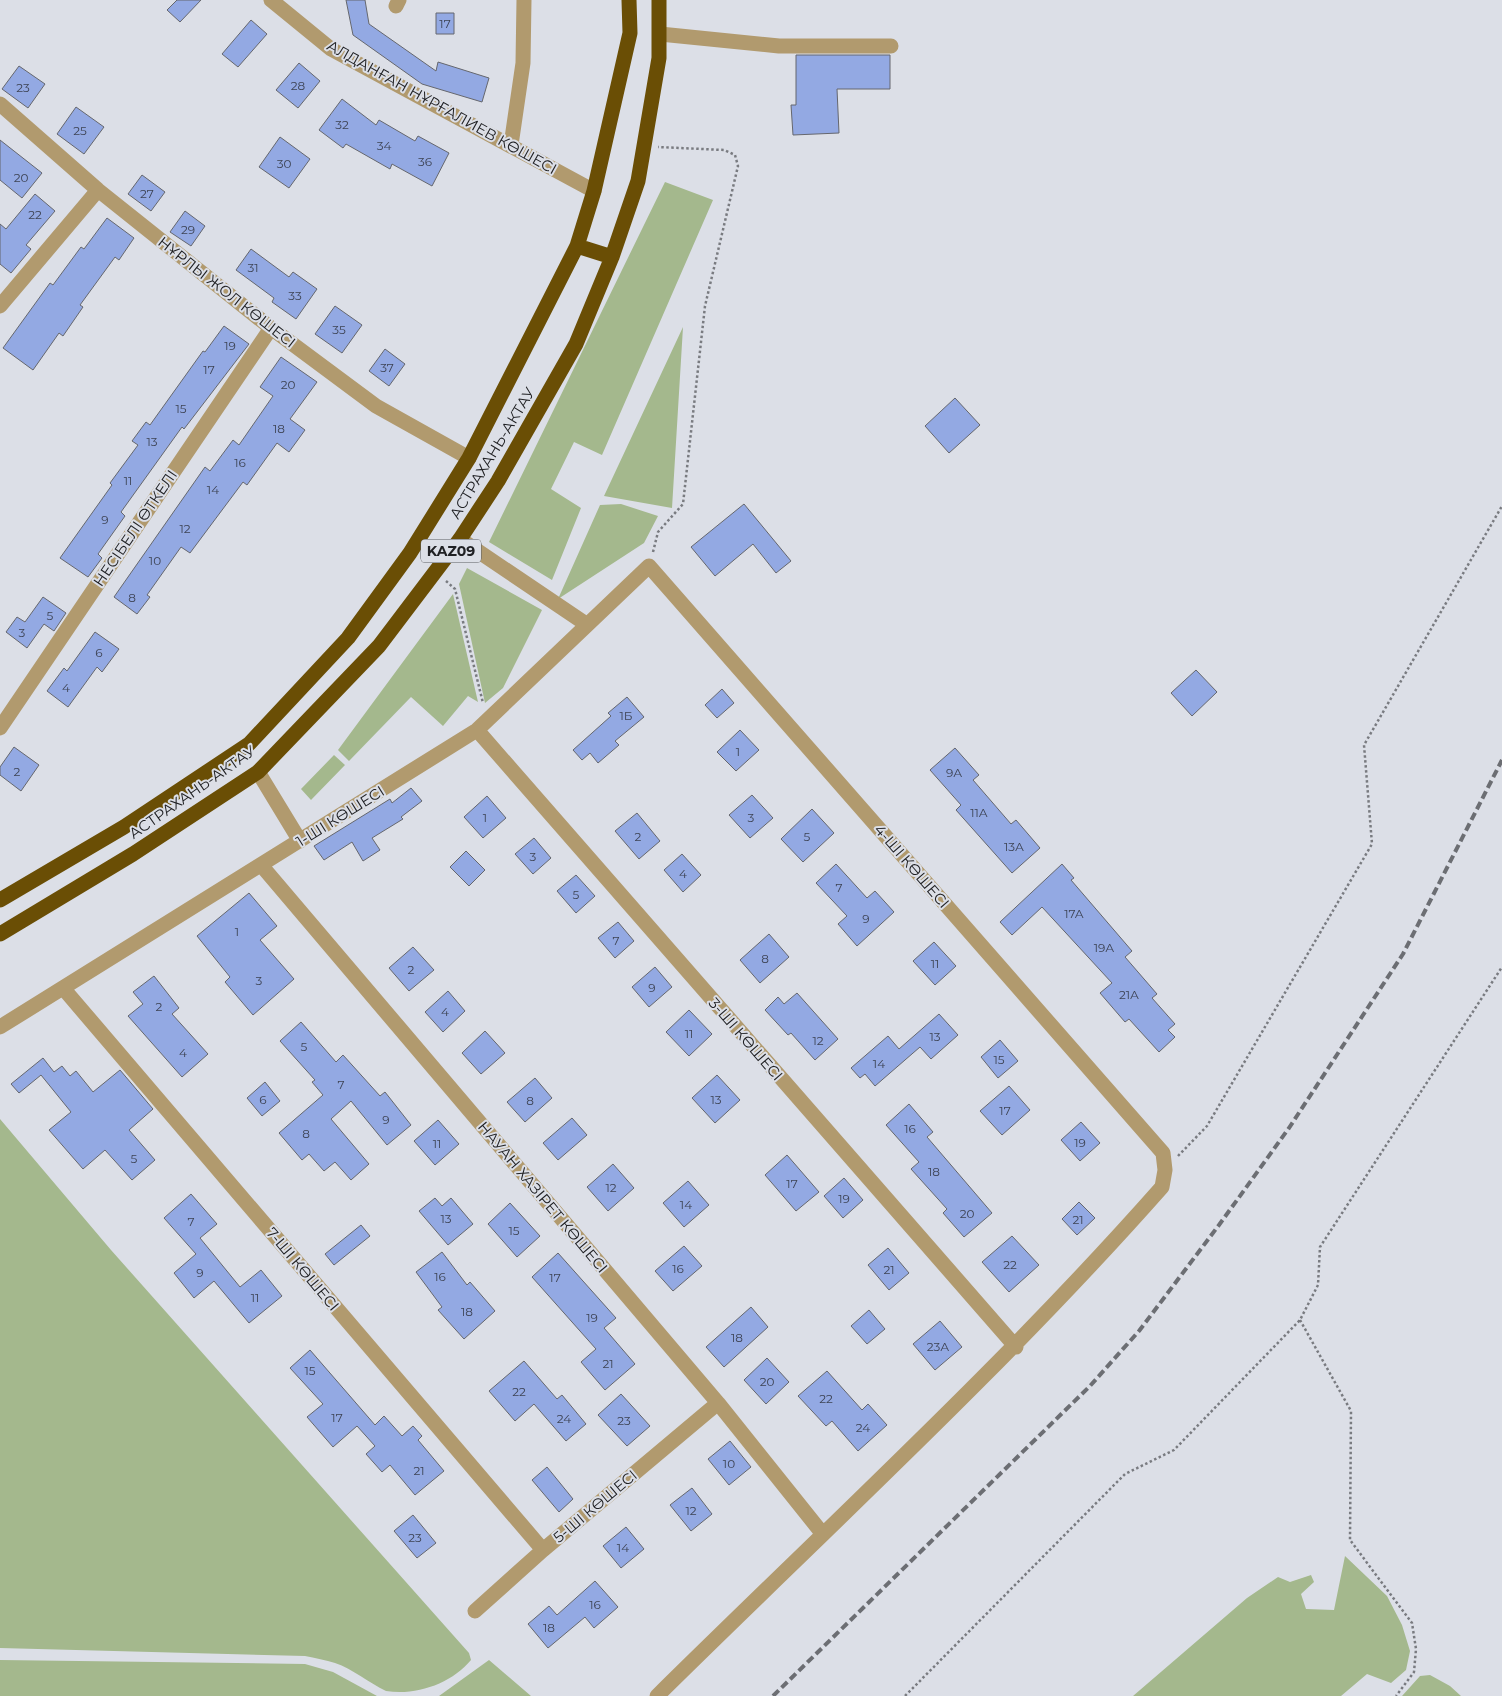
<svg xmlns="http://www.w3.org/2000/svg" width="1502" height="1696" viewBox="0 0 1502 1696" font-family="Montserrat,sans-serif">
<style>
.green{fill:#a4b88d}
.building{fill:#93a9e3;stroke:#65676e}
.lines{fill:none;stroke-linecap:round;stroke-linejoin:round}
.path{stroke:#797b80;stroke-width:2.5;stroke-dasharray:2.5 2.5;stroke-linecap:butt}
.minor{stroke:#b19a6e;stroke-width:15}
.highway{stroke:#6a4e05;stroke-width:15}
.rail{stroke:#6c6e73;stroke-width:4;stroke-dasharray:8 4;stroke-linecap:butt}
.labels{text-anchor:middle;dominant-baseline:central;stroke-width:4;stroke-linejoin:round;paint-order:stroke}
.number-label{font-size:12px;fill:#3d4354}
.shield{fill:#dcdfe7;stroke:#585a5e;stroke-width:1}
.shield-label{font-size:14px;font-weight:bold;fill:#202124}
.street-label{font-size:15px;fill:#202124;stroke:#dcdfe7}
</style>
<rect width="100%" height="100%" fill="#dcdfe7"/>
<path class="green" d="M 665,182 L 713,200 L 602,455 L 574,442 L 551,489 L 581,508 L 552,580 L 489,542 Z
M 683,327 L 672,508 L 604,496 Z
M 621,504 L 658,516 L 644,543 L 558,599 L 600,505 Z
M 467,568 L 542,610 L 503,688 L 485,703 L 459,584 Z
M 453,594 L 478,702 L 468,696 L 443,726 L 411,697 L 349,761 L 338,750 Z
M 334,755 L 345,765 L 311,800 L 301,789 Z
M 0,1119 L 111,1250 L 469,1653 L 471,1660 C 452,1683 417,1696 386,1691 C 369,1683 353,1669 335,1663 C 326,1660 315,1658 305,1656 L 0,1648 Z
M 1345,1556 L 1387,1596 L 1402,1625 L 1410,1651 L 1406,1670 L 1391,1683 L 1367,1674 L 1341,1696 L 1133,1696 L 1247,1598 L 1278,1577 L 1290,1582 L 1311,1575 L 1314,1582 L 1301,1594 L 1306,1609 L 1334,1610 Z
M 0,1660 L 305,1664 L 333,1672 L 377,1696 L 0,1696 Z
M 489,1660 L 531,1696 L 439,1696 Z
M 1430,1675 L 1450,1686 L 1461,1696 L 1402,1696 L 1420,1676 Z"/>
<path class="building" d="M 177,0 L 201,0 L 180,22 L 167,10 Z
M 346,0 L 365,0 L 369,24 L 436,71 L 438,62 L 489,78 L 482,102 L 422,84 L 353,35 Z
M 436,13 L 454,13 L 454,34 L 436,34 Z
M 251,20 L 267,34 L 238,67 L 222,54 Z
M 796,55 L 890,55 L 890,89 L 837,89 L 839,133 L 793,135 L 791,105 L 796,105 Z
M 299,63 L 320,81 L 298,108 L 276,90 Z
M 19,66 L 45,84 L 28,108 L 2,89 Z
M 342,99 L 376,125 L 379,120 L 415,141 L 418,136 L 449,153 L 432,186 L 392,164 L 390,169 L 346,144 L 343,148 L 319,130 Z
M 76,107 L 104,127 L 84,154 L 57,134 Z
M 280,137 L 310,159 L 289,188 L 259,167 Z
M 0,140 L 42,173 L 22,198 L 0,180 Z
M 142,175 L 165,192 L 151,211 L 128,194 Z
M 35,194 L 55,211 L 26,245 L 31,249 L 11,273 L 0,264 L 0,224 L 6,229 Z
M 185,211 L 205,226 L 191,246 L 170,232 Z
M 107,218 L 134,238 L 119,260 L 115,257 L 80,305 L 83,307 L 63,336 L 59,333 L 33,370 L 3,348 L 50,283 L 53,285 L 81,247 L 84,249 Z
M 251,249 L 289,277 L 293,272 L 317,289 L 296,319 L 272,302 L 274,298 L 236,270 Z
M 335,306 L 362,325 L 342,353 L 315,334 Z
M 224,326 L 249,344 L 184,429 L 182,427 L 121,512 L 125,516 L 98,554 L 102,558 L 88,577 L 60,558 L 112,485 L 110,483 L 138,445 L 132,441 L 146,422 L 150,425 L 203,351 L 205,352 Z
M 385,349 L 405,364 L 389,386 L 369,371 Z
M 281,357 L 317,382 L 290,419 L 305,430 L 289,452 L 277,443 L 247,485 L 243,482 L 190,553 L 181,547 L 147,595 L 150,597 L 137,614 L 114,597 L 205,467 L 210,471 L 233,440 L 239,445 L 273,396 L 260,387 Z
M 955,398 L 980,425 L 949,453 L 925,426 Z
M 744,504 L 791,561 L 776,573 L 753,544 L 715,576 L 691,547 Z
M 43,597 L 66,613 L 54,631 L 44,624 L 27,648 L 6,632 L 17,617 L 25,622 Z
M 95,632 L 119,649 L 102,672 L 97,667 L 68,707 L 47,691 L 64,668 L 67,671 Z
M 1196,670 L 1217,692 L 1192,716 L 1171,693 Z
M 722,689 L 734,703 L 717,718 L 705,705 Z
M 627,697 L 644,717 L 615,741 L 619,745 L 598,763 L 590,753 L 582,760 L 573,750 L 611,716 L 608,713 Z
M 740,730 L 759,750 L 736,771 L 717,752 Z
M 14,747 L 39,765 L 21,791 L 0,775 L 0,767 Z
M 955,748 L 979,775 L 973,780 L 1011,824 L 1016,820 L 1040,848 L 1012,873 L 956,810 L 961,805 L 930,770 Z
M 411,788 L 422,801 L 401,817 L 403,819 L 372,838 L 380,850 L 363,861 L 352,842 L 324,860 L 314,846 L 390,799 L 392,803 Z
M 752,795 L 773,818 L 750,838 L 729,815 Z
M 487,796 L 506,818 L 483,838 L 464,817 Z
M 812,809 L 834,833 L 803,862 L 781,839 Z
M 637,813 L 660,841 L 639,859 L 615,831 Z
M 534,838 L 551,858 L 533,874 L 515,854 Z
M 466,851 L 485,870 L 469,886 L 450,867 Z
M 682,854 L 701,875 L 683,892 L 664,870 Z
M 836,864 L 867,898 L 875,891 L 894,912 L 857,946 L 838,924 L 847,916 L 816,883 Z
M 1062,864 L 1074,878 L 1071,880 L 1132,951 L 1125,957 L 1157,994 L 1152,998 L 1175,1024 L 1168,1030 L 1175,1037 L 1159,1052 L 1129,1019 L 1125,1022 L 1100,993 L 1112,983 L 1042,907 L 1012,935 L 1000,922 Z
M 576,875 L 595,896 L 576,913 L 557,891 Z
M 249,893 L 277,926 L 260,940 L 294,979 L 253,1015 L 225,982 L 230,977 L 197,936 Z
M 618,922 L 634,941 L 615,958 L 598,938 Z
M 769,934 L 789,957 L 760,983 L 740,960 Z
M 934,942 L 956,966 L 935,985 L 913,961 Z
M 413,947 L 434,970 L 409,991 L 389,968 Z
M 655,967 L 672,987 L 649,1007 L 632,987 Z
M 154,976 L 179,1008 L 172,1014 L 208,1054 L 182,1077 L 128,1016 L 143,1004 L 133,992 Z
M 448,991 L 465,1011 L 443,1032 L 425,1012 Z
M 797,993 L 838,1039 L 815,1060 L 791,1033 L 788,1035 L 765,1010 L 778,997 L 784,1004 Z
M 689,1010 L 712,1034 L 689,1056 L 666,1032 Z
M 939,1014 L 958,1035 L 931,1059 L 920,1047 L 875,1086 L 865,1074 L 860,1078 L 851,1068 L 888,1036 L 899,1049 Z
M 301,1022 L 336,1062 L 343,1055 L 380,1096 L 385,1092 L 411,1125 L 387,1145 L 351,1101 L 331,1119 L 369,1164 L 351,1180 L 335,1162 L 324,1171 L 309,1154 L 302,1160 L 279,1133 L 323,1095 L 312,1082 L 315,1080 L 280,1041 Z
M 485,1031 L 505,1053 L 481,1074 L 462,1053 Z
M 1000,1040 L 1018,1061 L 998,1078 L 981,1057 Z
M 43,1058 L 54,1072 L 62,1066 L 70,1076 L 76,1071 L 93,1092 L 120,1070 L 153,1109 L 129,1130 L 155,1160 L 132,1180 L 105,1150 L 83,1169 L 49,1130 L 71,1112 L 41,1075 L 19,1093 L 11,1084 Z
M 717,1075 L 740,1100 L 715,1123 L 692,1098 Z
M 535,1078 L 552,1098 L 525,1122 L 507,1102 Z
M 265,1082 L 280,1101 L 262,1116 L 247,1098 Z
M 1009,1086 L 1030,1110 L 1002,1135 L 980,1111 Z
M 909,1104 L 933,1132 L 927,1137 L 992,1213 L 964,1237 L 943,1213 L 947,1209 L 911,1169 L 919,1162 L 886,1125 Z
M 572,1118 L 587,1135 L 558,1160 L 543,1143 Z
M 438,1120 L 459,1144 L 435,1165 L 414,1141 Z
M 1081,1122 L 1100,1143 L 1080,1161 L 1061,1140 Z
M 787,1155 L 819,1192 L 796,1211 L 765,1175 Z
M 613,1164 L 634,1188 L 608,1211 L 587,1187 Z
M 844,1178 L 863,1200 L 843,1218 L 824,1196 Z
M 688,1181 L 709,1205 L 684,1227 L 663,1203 Z
M 191,1194 L 217,1224 L 200,1238 L 240,1287 L 261,1270 L 282,1296 L 249,1323 L 214,1281 L 194,1298 L 174,1273 L 196,1254 L 164,1218 Z
M 435,1198 L 442,1206 L 451,1198 L 473,1224 L 448,1245 L 419,1211 Z
M 1079,1202 L 1095,1218 L 1077,1235 L 1062,1219 Z
M 510,1203 L 540,1236 L 517,1257 L 488,1224 Z
M 361,1225 L 370,1236 L 334,1265 L 325,1254 Z
M 1012,1236 L 1039,1265 L 1009,1292 L 982,1262 Z
M 684,1246 L 702,1266 L 673,1291 L 655,1271 Z
M 888,1248 L 909,1273 L 889,1290 L 868,1265 Z
M 442,1252 L 467,1285 L 470,1282 L 495,1311 L 464,1339 L 438,1310 L 442,1307 L 416,1272 Z
M 558,1253 L 616,1318 L 604,1328 L 635,1364 L 605,1390 L 581,1362 L 596,1349 L 532,1277 Z
M 751,1307 L 768,1327 L 724,1367 L 706,1347 Z
M 869,1310 L 885,1329 L 867,1344 L 851,1326 Z
M 940,1321 L 962,1347 L 935,1370 L 913,1344 Z
M 310,1350 L 375,1425 L 384,1416 L 402,1436 L 413,1426 L 422,1436 L 418,1440 L 444,1471 L 415,1495 L 390,1465 L 382,1472 L 366,1454 L 375,1446 L 357,1426 L 333,1447 L 307,1417 L 323,1404 L 290,1368 Z
M 767,1358 L 789,1382 L 766,1404 L 744,1380 Z
M 524,1361 L 557,1399 L 562,1395 L 586,1424 L 566,1441 L 534,1404 L 515,1421 L 489,1391 Z
M 827,1371 L 862,1410 L 868,1404 L 887,1425 L 858,1451 L 832,1421 L 826,1426 L 798,1396 Z
M 621,1394 L 650,1426 L 627,1446 L 598,1415 Z
M 730,1441 L 751,1467 L 729,1485 L 708,1459 Z
M 547,1467 L 573,1499 L 559,1512 L 532,1480 Z
M 692,1488 L 712,1514 L 691,1531 L 670,1505 Z
M 413,1515 L 436,1543 L 417,1558 L 394,1531 Z
M 626,1527 L 644,1549 L 621,1568 L 603,1546 Z
M 595,1581 L 618,1607 L 594,1628 L 585,1617 L 548,1648 L 528,1624 L 549,1606 L 557,1615 Z"/>
<g class="lines">
<path class="path" d="M 653,552 L 658,532 L 683,504 L 705,306 L 738,166 L 735,155 L 724,150 L 658,147
M 446,581 L 455,589 L 483,703
M 1178,1156 L 1207,1126 L 1372,844 L 1364,745 L 1502,506
M 1300,1320 L 1351,1411 L 1350,1540 L 1412,1623 L 1416,1649 L 1414,1672 L 1396,1696
M 905,1696 L 1125,1474 L 1174,1450 L 1300,1320 L 1318,1285 L 1320,1247 L 1502,967"/>
<path class="minor" d="M 271,0 L 331,49 L 594,191
M 396,6 L 399,0
M 660,34 L 779,46 L 891,46
M 0,104 L 98,190 L 271,328 L 376,406 L 469,458
M 511,145 L 523,63 L 524,0
M 0,306 L 98,190
M 460,539 L 586,624
M 0,728 L 271,328
M 477,730 L 1016,1347
M 258,772 L 300,841
M 261,865 L 718,1403 L 822,1533
M 63,988 L 543,1550
M 0,1027 L 477,730 L 649,566 L 1163,1153 L 1165,1170 L 1162,1187 C 1004,1366 827,1528 657,1696
M 475,1611 L 543,1550 L 718,1403"/>
<path class="highway" d="M 577,246 L 612,257
M 0,900 L 124,827 L 249,744 L 348,638 L 410,553 L 469,458 L 577,246 L 594,191 L 630,33 L 629,0
M 0,934 L 133,854 L 258,772 L 379,646 L 460,539 L 498,481 L 576,344 L 612,257 L 638,181 L 659,58 L 659,0"/>
<path class="rail" d="M 773,1696 L 1090,1386 L 1139,1331 L 1219,1225 L 1289,1128 L 1403,954 L 1502,760"/>
</g>
<g class="labels">
<g class="number-label">
<text x="445" y="23">17</text>
<text x="298" y="85">28</text>
<text x="23" y="87">23</text>
<text x="342" y="124">32</text>
<text x="80" y="130">25</text>
<text x="384" y="145">34</text>
<text x="425" y="161">36</text>
<text x="284" y="163">30</text>
<text x="21" y="177">20</text>
<text x="147" y="193">27</text>
<text x="35" y="214">22</text>
<text x="188" y="229">29</text>
<text x="253" y="267">31</text>
<text x="295" y="295">33</text>
<text x="339" y="329">35</text>
<text x="230" y="345">19</text>
<text x="387" y="367">37</text>
<text x="209" y="369">17</text>
<text x="288" y="384">20</text>
<text x="181" y="408">15</text>
<text x="279" y="428">18</text>
<text x="152" y="441">13</text>
<text x="240" y="462">16</text>
<text x="128" y="480">11</text>
<text x="213" y="489">14</text>
<text x="105" y="519">9</text>
<text x="185" y="528">12</text>
<text x="155" y="560">10</text>
<text x="132" y="597">8</text>
<text x="50" y="615">5</text>
<text x="22" y="632">3</text>
<text x="99" y="652">6</text>
<text x="66" y="687">4</text>
<text x="626" y="715">1Б</text>
<text x="738" y="751">1</text>
<text x="17" y="771">2</text>
<text x="954" y="772">9А</text>
<text x="979" y="812">11А</text>
<text x="485" y="817">1</text>
<text x="751" y="817">3</text>
<text x="638" y="836">2</text>
<text x="807" y="836">5</text>
<text x="1014" y="846">13А</text>
<text x="533" y="856">3</text>
<text x="683" y="873">4</text>
<text x="839" y="887">7</text>
<text x="576" y="894">5</text>
<text x="1074" y="913">17А</text>
<text x="866" y="918">9</text>
<text x="237" y="931">1</text>
<text x="616" y="940">7</text>
<text x="1104" y="947">19А</text>
<text x="765" y="958">8</text>
<text x="935" y="963">11</text>
<text x="411" y="969">2</text>
<text x="259" y="980">3</text>
<text x="652" y="987">9</text>
<text x="1129" y="994">21А</text>
<text x="159" y="1006">2</text>
<text x="445" y="1011">4</text>
<text x="689" y="1033">11</text>
<text x="935" y="1036">13</text>
<text x="818" y="1040">12</text>
<text x="304" y="1046">5</text>
<text x="183" y="1052">4</text>
<text x="999" y="1059">15</text>
<text x="879" y="1063">14</text>
<text x="341" y="1084">7</text>
<text x="263" y="1099">6</text>
<text x="716" y="1099">13</text>
<text x="530" y="1100">8</text>
<text x="1005" y="1110">17</text>
<text x="386" y="1119">9</text>
<text x="910" y="1128">16</text>
<text x="306" y="1133">8</text>
<text x="1080" y="1142">19</text>
<text x="437" y="1143">11</text>
<text x="134" y="1158">5</text>
<text x="934" y="1171">18</text>
<text x="792" y="1183">17</text>
<text x="611" y="1187">12</text>
<text x="844" y="1198">19</text>
<text x="686" y="1204">14</text>
<text x="967" y="1213">20</text>
<text x="446" y="1218">13</text>
<text x="1078" y="1219">21</text>
<text x="191" y="1221">7</text>
<text x="514" y="1230">15</text>
<text x="1010" y="1264">22</text>
<text x="678" y="1268">16</text>
<text x="889" y="1269">21</text>
<text x="200" y="1272">9</text>
<text x="440" y="1276">16</text>
<text x="555" y="1277">17</text>
<text x="255" y="1297">11</text>
<text x="467" y="1311">18</text>
<text x="592" y="1317">19</text>
<text x="737" y="1337">18</text>
<text x="938" y="1346">23А</text>
<text x="608" y="1363">21</text>
<text x="310" y="1370">15</text>
<text x="767" y="1381">20</text>
<text x="519" y="1391">22</text>
<text x="826" y="1398">22</text>
<text x="337" y="1417">17</text>
<text x="564" y="1418">24</text>
<text x="624" y="1420">23</text>
<text x="863" y="1427">24</text>
<text x="729" y="1463">10</text>
<text x="419" y="1470">21</text>
<text x="691" y="1510">12</text>
<text x="415" y="1537">23</text>
<text x="623" y="1547">14</text>
<text x="595" y="1604">16</text>
<text x="549" y="1627">18</text>
</g>
<rect class="shield" x="421" y="539.5" width="60" height="23" rx="4"/>
<g class="shield-label">
<text x="451" y="551">KAZ09</text>
</g>
<g class="street-label">
<text transform="translate(442 107) rotate(29)">АЛДАНҒАН НҰРҒАЛИЕВ КӨШЕСІ</text>
<text transform="translate(227 292) rotate(38)">НҰРЛЫ ЖОЛ КӨШЕСІ</text>
<text transform="translate(492 453) rotate(-59)">АСТРАХАНЬ-АКТАУ</text>
<text transform="translate(135 528) rotate(-56)">НЕСІБЕЛІ ӨТКЕЛІ</text>
<text transform="translate(192 792) rotate(-35)">АСТРАХАНЬ-АКТАУ</text>
<text transform="translate(340 816) rotate(-32)">1-ШI КӨШЕСІ</text>
<text transform="translate(912 866) rotate(49)">4-ШI КӨШЕСІ</text>
<text transform="translate(746 1039) rotate(49)">3-ШI КӨШЕСІ</text>
<text transform="translate(543 1197) rotate(50)">НАУАН ХАЗІРЕТ КӨШЕСІ</text>
<text transform="translate(303 1269) rotate(50)">7-ШI КӨШЕСІ</text>
<text transform="translate(595 1506) rotate(-40)">5-ШI КӨШЕСІ</text>
</g>
</g>
</svg>
